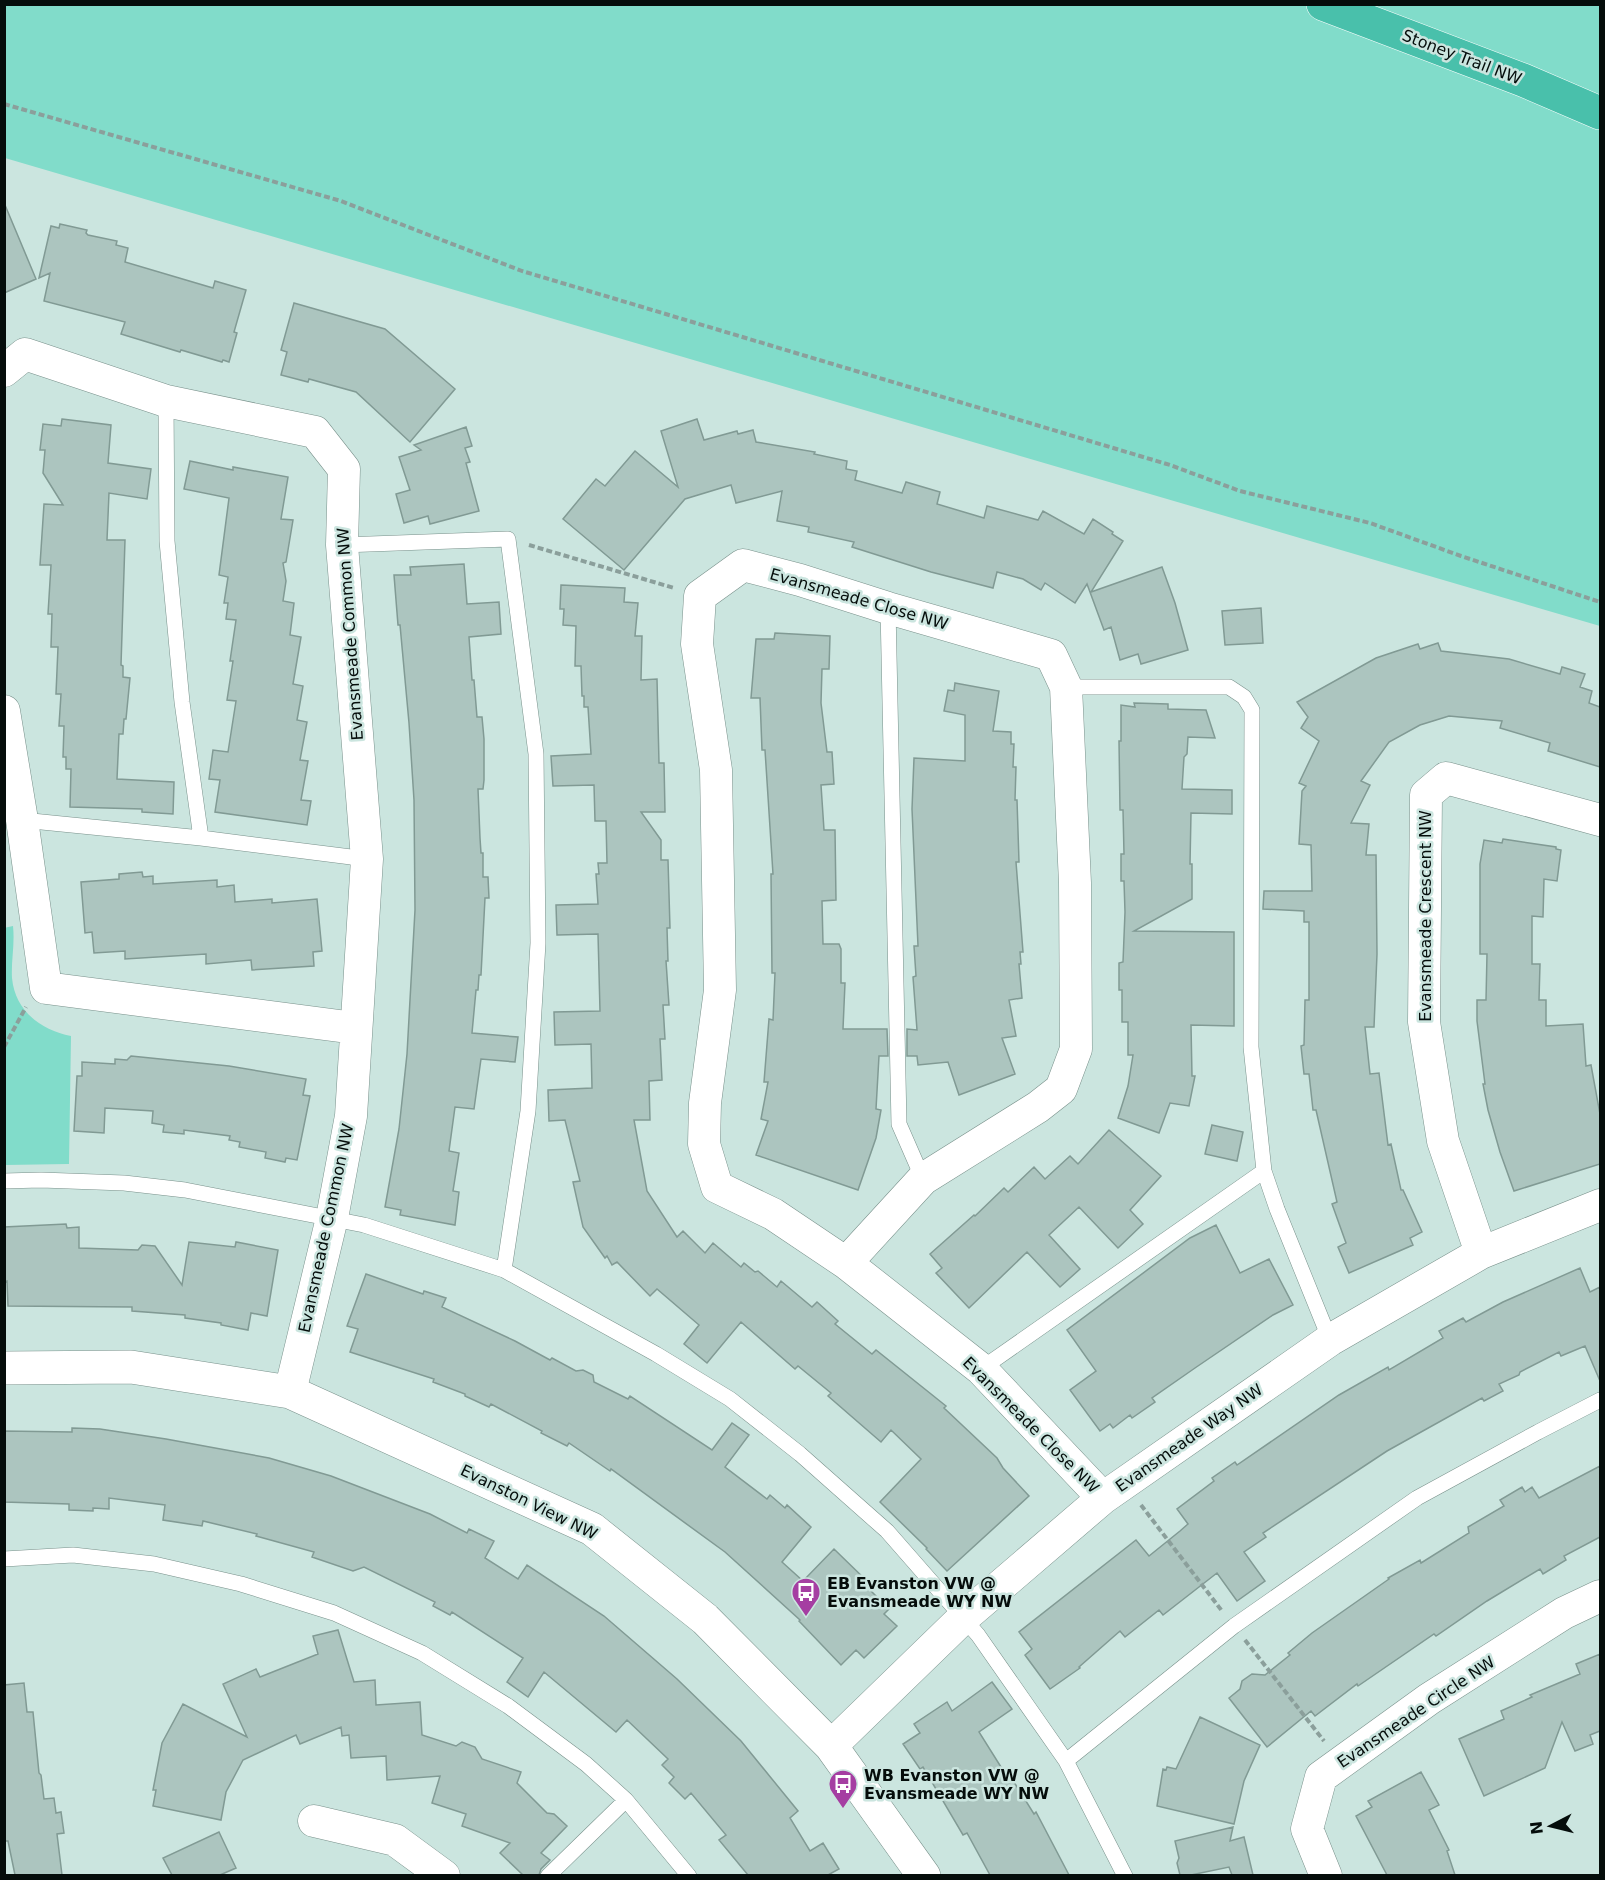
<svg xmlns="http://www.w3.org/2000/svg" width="1605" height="1880" viewBox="0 0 1605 1880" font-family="'DejaVu Sans',sans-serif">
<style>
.green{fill:#81dcca}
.building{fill:#acc5bf;stroke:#819a94;stroke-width:1.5}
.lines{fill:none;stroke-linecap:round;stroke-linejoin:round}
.service-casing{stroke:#79918b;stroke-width:16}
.minor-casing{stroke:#79918b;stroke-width:33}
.tertiary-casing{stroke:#79918b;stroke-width:34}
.motorway-casing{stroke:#fff;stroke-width:34}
.path{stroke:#8b9f9b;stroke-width:4;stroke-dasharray:6 3;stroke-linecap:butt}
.service{stroke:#fff;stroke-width:15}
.minor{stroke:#fff;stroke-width:32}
.tertiary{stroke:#fff;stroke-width:33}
.motorway{stroke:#49c0ab;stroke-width:33}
.labels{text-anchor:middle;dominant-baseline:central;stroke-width:5;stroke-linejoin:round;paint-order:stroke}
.street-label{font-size:16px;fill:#050d0b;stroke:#cbe5df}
.poi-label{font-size:16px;font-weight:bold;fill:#050d0b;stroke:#cbe5df;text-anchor:start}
</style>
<rect width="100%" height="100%" fill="#cbe5df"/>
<path class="green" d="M 4,5 L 1600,5 L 1600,626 L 5,158 Z
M 13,926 C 15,944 11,961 12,978 C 15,1011 41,1030 71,1036 L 69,1164 L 5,1165 L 4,928 Z"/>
<path class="building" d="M 5,205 L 36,279 L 4,293 L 4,206 Z
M 60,224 L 87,230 L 86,233 L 88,235 L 117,241 L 116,245 L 128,248 L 125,262 L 213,288 L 215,281 L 246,290 L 234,332 L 237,333 L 229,362 L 223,360 L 222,362 L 181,350 L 180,352 L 121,334 L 125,322 L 44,301 L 50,273 L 39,278 L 51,226 L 59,228 Z
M 294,303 L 385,329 L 455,389 L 410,442 L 356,392 L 309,379 L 308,382 L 281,375 L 287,352 L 281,350 Z
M 62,419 L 111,425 L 108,463 L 151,469 L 147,499 L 109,493 L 107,540 L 125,540 L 121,665 L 123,666 L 123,677 L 130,678 L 126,719 L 124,719 L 123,734 L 119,734 L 117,779 L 174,782 L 173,814 L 142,812 L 142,809 L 70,807 L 71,769 L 66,769 L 66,757 L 63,757 L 64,726 L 59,726 L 61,694 L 56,694 L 58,647 L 51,647 L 52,614 L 48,614 L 51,565 L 40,565 L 44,504 L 63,505 L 43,473 L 45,450 L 40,450 L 43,424 L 61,426 Z
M 697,419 L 704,440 L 737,431 L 738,434 L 753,430 L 756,442 L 815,452 L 814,454 L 847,461 L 846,469 L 857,471 L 855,480 L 902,493 L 906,482 L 940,492 L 937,504 L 984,518 L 987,506 L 1038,520 L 1043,511 L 1084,534 L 1093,519 L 1113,532 L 1112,534 L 1123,541 L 1091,592 L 1162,567 L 1175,603 L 1188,650 L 1141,664 L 1138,654 L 1120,660 L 1111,627 L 1104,630 L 1087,584 L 1075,603 L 1045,583 L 1041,590 L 1023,579 L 997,572 L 993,588 L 931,572 L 852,547 L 854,542 L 808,532 L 809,527 L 777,521 L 782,491 L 736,503 L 731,485 L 685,499 L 624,570 L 563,519 L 596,479 L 605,486 L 635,451 L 678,487 L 661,431 Z
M 466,427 L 472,446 L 465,448 L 470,462 L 466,463 L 479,511 L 430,524 L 428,516 L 404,523 L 396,494 L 410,490 L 399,457 L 421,450 L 414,445 Z
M 190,461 L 233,470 L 233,467 L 288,477 L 281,519 L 293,520 L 286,562 L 283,563 L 286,581 L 283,601 L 294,603 L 290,635 L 301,637 L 293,684 L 303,686 L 297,720 L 307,722 L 300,760 L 308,761 L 301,800 L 311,801 L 307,825 L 215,812 L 220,780 L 209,779 L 213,750 L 228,752 L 236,701 L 227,700 L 233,661 L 230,661 L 236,620 L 226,619 L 228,603 L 224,603 L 228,577 L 219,575 L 229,498 L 184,489 Z
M 464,564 L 467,604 L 499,602 L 501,634 L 469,637 L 472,680 L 474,680 L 477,717 L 482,717 L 484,739 L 484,780 L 483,789 L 478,789 L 480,838 L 481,853 L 483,853 L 483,877 L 488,877 L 489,898 L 485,898 L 481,975 L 479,975 L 478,990 L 476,990 L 472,1033 L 518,1037 L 515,1062 L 481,1059 L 474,1109 L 455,1107 L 449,1151 L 459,1153 L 453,1191 L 459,1192 L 455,1225 L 400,1215 L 401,1210 L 385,1207 L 399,1129 L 407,1054 L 415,910 L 414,800 L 409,723 L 400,625 L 398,625 L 394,575 L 411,575 L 410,567 Z
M 561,585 L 625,588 L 624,602 L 638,603 L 635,636 L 642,636 L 641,680 L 657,679 L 659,763 L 664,763 L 665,812 L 641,812 L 661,840 L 661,860 L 668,860 L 670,928 L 667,928 L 668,961 L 666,961 L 669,1005 L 663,1005 L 665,1039 L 660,1039 L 662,1080 L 649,1081 L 650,1120 L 634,1120 L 647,1191 L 677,1237 L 683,1231 L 705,1253 L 713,1243 L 741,1267 L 744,1263 L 755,1272 L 758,1271 L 777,1287 L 781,1281 L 812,1307 L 817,1302 L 838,1321 L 835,1324 L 872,1354 L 876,1350 L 946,1406 L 944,1408 L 997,1458 L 1003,1468 L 1029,1496 L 947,1571 L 926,1549 L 927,1548 L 880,1502 L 921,1459 L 891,1430 L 881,1442 L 828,1396 L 831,1393 L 798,1366 L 795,1369 L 741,1322 L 707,1363 L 684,1344 L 699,1325 L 657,1289 L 650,1296 L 617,1262 L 612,1265 L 607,1256 L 605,1258 L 583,1227 L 573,1182 L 580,1181 L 565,1120 L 549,1121 L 548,1090 L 592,1088 L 591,1044 L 555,1045 L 554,1012 L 600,1011 L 598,934 L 557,935 L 556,905 L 598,904 L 596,874 L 599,874 L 598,863 L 607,863 L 606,821 L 595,821 L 594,785 L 553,786 L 551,756 L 591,754 L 588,707 L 584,707 L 584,696 L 582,696 L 581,666 L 575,666 L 576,626 L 563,625 L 564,609 L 560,609 Z
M 1261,608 L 1263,643 L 1225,645 L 1222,611 Z
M 775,633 L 830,636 L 829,669 L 822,669 L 821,703 L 827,752 L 832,752 L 834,784 L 821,785 L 824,830 L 835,830 L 836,900 L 822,901 L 823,944 L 839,944 L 841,949 L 841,983 L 845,983 L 843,1029 L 887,1029 L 888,1056 L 879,1056 L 876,1109 L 881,1110 L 876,1138 L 858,1190 L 756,1155 L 768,1121 L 761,1119 L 768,1082 L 764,1082 L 769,1019 L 773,1020 L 775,973 L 772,973 L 771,874 L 773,874 L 765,750 L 762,750 L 760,698 L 751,698 L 756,639 L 774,639 Z
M 1438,643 L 1441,651 L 1509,659 L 1560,674 L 1562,667 L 1585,674 L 1580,687 L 1592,691 L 1589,703 L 1600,707 L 1600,767 L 1548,751 L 1550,743 L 1500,728 L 1502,721 L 1449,716 L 1420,725 L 1389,742 L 1361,781 L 1370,785 L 1351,823 L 1369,824 L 1366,855 L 1376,855 L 1377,954 L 1374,1027 L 1365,1027 L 1370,1074 L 1379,1073 L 1388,1145 L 1391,1144 L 1401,1190 L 1403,1190 L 1422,1232 L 1410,1238 L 1413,1245 L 1349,1273 L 1338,1247 L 1346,1243 L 1332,1204 L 1337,1202 L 1316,1110 L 1313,1110 L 1309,1074 L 1304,1074 L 1301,1046 L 1304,1045 L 1305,1000 L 1309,1000 L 1309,922 L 1304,922 L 1304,911 L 1263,909 L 1264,891 L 1312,891 L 1311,845 L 1299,844 L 1302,791 L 1306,786 L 1299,783 L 1319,741 L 1301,728 L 1308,717 L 1297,702 L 1376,658 L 1418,644 L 1420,649 Z
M 955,683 L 999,691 L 993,731 L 1011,732 L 1011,744 L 1014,744 L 1013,767 L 1016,767 L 1015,800 L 1017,800 L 1019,862 L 1016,862 L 1023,952 L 1020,952 L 1021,964 L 1019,964 L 1022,998 L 1009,1000 L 1016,1036 L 1002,1038 L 1015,1074 L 959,1095 L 948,1062 L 918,1065 L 917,1056 L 907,1056 L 907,1029 L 917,1030 L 913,977 L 916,976 L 914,946 L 918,946 L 912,809 L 914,758 L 965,761 L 965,715 L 944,711 L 948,690 L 954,691 Z
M 1134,703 L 1168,704 L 1168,709 L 1206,710 L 1215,738 L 1188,737 L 1187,754 L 1184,757 L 1182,789 L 1232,790 L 1232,814 L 1191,813 L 1190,864 L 1192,864 L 1192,899 L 1134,931 L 1234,932 L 1234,1026 L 1191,1025 L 1192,1076 L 1195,1076 L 1189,1106 L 1170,1103 L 1159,1133 L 1118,1118 L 1128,1086 L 1133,1055 L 1128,1055 L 1128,1022 L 1122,1022 L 1122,990 L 1119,990 L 1119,963 L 1123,962 L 1125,912 L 1124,881 L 1121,881 L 1121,854 L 1124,854 L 1123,810 L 1120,810 L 1119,741 L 1121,741 L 1121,705 L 1135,707 Z
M 1503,839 L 1556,847 L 1556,849 L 1561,850 L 1557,881 L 1544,879 L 1543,917 L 1532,916 L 1532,964 L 1540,964 L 1539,1000 L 1546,1000 L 1546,1026 L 1583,1024 L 1586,1066 L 1591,1065 L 1600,1114 L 1600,1164 L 1514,1191 L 1500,1152 L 1488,1110 L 1483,1084 L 1485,1084 L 1477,1021 L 1477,1000 L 1486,1000 L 1487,954 L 1480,954 L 1480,864 L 1484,840 L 1502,843 Z
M 142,872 L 143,877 L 153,876 L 153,884 L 217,880 L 217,887 L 234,885 L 235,902 L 272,899 L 272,903 L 317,899 L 322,951 L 313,952 L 314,966 L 252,970 L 251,960 L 206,964 L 206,954 L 125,959 L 125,951 L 94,953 L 92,932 L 85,933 L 81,882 L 119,879 L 119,874 Z
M 131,1056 L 229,1066 L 306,1079 L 303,1095 L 310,1096 L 297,1160 L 286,1158 L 285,1162 L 265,1158 L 266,1152 L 239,1147 L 240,1142 L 229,1140 L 230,1136 L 184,1130 L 184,1134 L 163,1132 L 164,1125 L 152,1123 L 153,1111 L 105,1108 L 104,1133 L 74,1131 L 77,1076 L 82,1076 L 82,1062 L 115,1064 L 115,1059 L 127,1060 Z
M 1212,1125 L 1243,1132 L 1237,1161 L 1205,1154 Z
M 1109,1130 L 1161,1176 L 1130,1210 L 1143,1224 L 1118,1248 L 1079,1207 L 1049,1235 L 1080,1269 L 1060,1287 L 1027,1252 L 969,1308 L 936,1273 L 942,1268 L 930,1254 L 974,1215 L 975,1216 L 1004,1188 L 1008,1192 L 1034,1167 L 1045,1179 L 1070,1156 L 1078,1164 Z
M 66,1224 L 67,1228 L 79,1227 L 79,1248 L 138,1250 L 142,1245 L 155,1246 L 182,1285 L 189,1242 L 235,1247 L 236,1242 L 278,1250 L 267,1316 L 251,1313 L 248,1330 L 221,1325 L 221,1323 L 185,1318 L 185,1315 L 132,1311 L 132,1307 L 8,1306 L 7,1281 L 4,1282 L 4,1227 Z
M 1216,1225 L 1240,1273 L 1269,1259 L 1293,1305 L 1273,1315 L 1195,1368 L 1152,1398 L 1155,1402 L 1132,1418 L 1130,1415 L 1113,1428 L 1110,1424 L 1100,1431 L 1070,1390 L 1096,1371 L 1067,1330 L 1190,1238 Z
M 1580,1268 L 1590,1292 L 1600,1287 L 1600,1381 L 1585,1346 L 1561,1356 L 1559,1352 L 1520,1372 L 1519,1375 L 1499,1384 L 1503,1391 L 1484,1401 L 1482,1398 L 1387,1451 L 1263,1533 L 1266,1537 L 1244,1552 L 1265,1581 L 1237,1601 L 1217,1573 L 1163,1615 L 1159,1610 L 1125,1637 L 1120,1631 L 1079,1667 L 1080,1668 L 1050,1689 L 1025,1655 L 1032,1649 L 1019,1632 L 1136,1540 L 1149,1556 L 1180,1531 L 1188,1524 L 1177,1509 L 1214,1481 L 1212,1478 L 1235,1462 L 1237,1465 L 1339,1395 L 1388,1367 L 1389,1370 L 1443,1338 L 1439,1331 L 1463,1318 L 1466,1322 L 1503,1302 Z
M 366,1274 L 423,1294 L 424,1291 L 446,1298 L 442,1307 L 515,1341 L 550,1360 L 552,1358 L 576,1371 L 583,1370 L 593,1375 L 594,1382 L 628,1399 L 630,1396 L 712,1450 L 732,1423 L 749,1435 L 725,1467 L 767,1499 L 770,1495 L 785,1508 L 787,1505 L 811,1527 L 782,1562 L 803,1581 L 834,1549 L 871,1585 L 868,1588 L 889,1609 L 884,1614 L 897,1626 L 864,1658 L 856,1650 L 841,1665 L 799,1621 L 800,1620 L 725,1552 L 611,1469 L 610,1471 L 569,1443 L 567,1446 L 541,1433 L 542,1431 L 491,1404 L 489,1407 L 465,1396 L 465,1394 L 433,1382 L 434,1379 L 350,1352 L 358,1329 L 347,1326 Z
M 72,1428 L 100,1429 L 166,1439 L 269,1458 L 331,1476 L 430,1514 L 467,1533 L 469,1529 L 494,1541 L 485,1558 L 518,1579 L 527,1565 L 604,1616 L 677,1679 L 741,1741 L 798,1811 L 790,1818 L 810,1851 L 823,1843 L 839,1869 L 828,1875 L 748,1875 L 719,1840 L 726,1835 L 691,1793 L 685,1799 L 669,1783 L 674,1777 L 662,1765 L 668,1759 L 627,1720 L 616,1732 L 544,1672 L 528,1697 L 507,1682 L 523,1658 L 452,1612 L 450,1615 L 433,1606 L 435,1602 L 364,1567 L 353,1571 L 312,1557 L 314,1552 L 256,1536 L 257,1534 L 203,1521 L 202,1526 L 163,1520 L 165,1505 L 109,1498 L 109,1509 L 93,1508 L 93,1511 L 69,1510 L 69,1504 L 4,1502 L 4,1431 L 72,1432 Z
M 1600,1466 L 1600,1537 L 1564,1556 L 1566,1560 L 1543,1574 L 1540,1569 L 1487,1601 L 1436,1636 L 1434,1634 L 1358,1686 L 1357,1684 L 1315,1716 L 1311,1711 L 1267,1747 L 1229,1698 L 1240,1689 L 1242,1681 L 1252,1674 L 1265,1675 L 1290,1655 L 1288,1653 L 1312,1633 L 1389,1579 L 1388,1578 L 1420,1560 L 1421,1563 L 1469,1533 L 1468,1527 L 1504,1506 L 1500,1500 L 1522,1487 L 1525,1492 L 1532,1487 L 1539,1498 Z
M 338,1630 L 354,1682 L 375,1680 L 376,1705 L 420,1702 L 422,1735 L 456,1746 L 462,1742 L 475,1747 L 482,1759 L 521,1772 L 517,1783 L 547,1813 L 554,1814 L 567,1826 L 541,1853 L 550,1860 L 541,1869 L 539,1875 L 523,1875 L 500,1853 L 510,1843 L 462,1826 L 466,1814 L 432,1803 L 440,1776 L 387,1780 L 386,1756 L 351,1758 L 349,1735 L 342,1736 L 341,1727 L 300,1744 L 296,1735 L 243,1760 L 226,1792 L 221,1820 L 153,1806 L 156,1790 L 153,1790 L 162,1743 L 183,1704 L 247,1737 L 223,1684 L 256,1669 L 260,1677 L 318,1654 L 313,1636 Z
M 1600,1654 L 1600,1731 L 1590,1735 L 1593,1744 L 1575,1751 L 1562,1722 L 1545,1768 L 1484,1796 L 1459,1739 L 1504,1719 L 1501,1711 L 1532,1697 L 1530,1695 L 1580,1674 L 1576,1664 Z
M 992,1682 L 1012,1709 L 979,1732 L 1006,1775 L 1009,1774 L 1034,1814 L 1036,1812 L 1069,1875 L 990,1875 L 967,1833 L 963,1835 L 923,1767 L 920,1769 L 903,1744 L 920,1733 L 914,1724 L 947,1702 L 952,1711 Z
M 24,1683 L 27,1712 L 33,1712 L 39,1773 L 41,1775 L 44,1799 L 54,1798 L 56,1813 L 61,1812 L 64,1833 L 57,1834 L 62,1875 L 15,1875 L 8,1841 L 4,1841 L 4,1685 Z
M 1200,1717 L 1260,1745 L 1244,1781 L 1234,1824 L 1157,1806 L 1163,1769 L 1166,1770 L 1167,1767 L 1176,1769 Z
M 1421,1772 L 1439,1805 L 1429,1810 L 1449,1850 L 1447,1851 L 1455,1875 L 1387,1875 L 1356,1816 L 1372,1807 L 1368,1801 Z
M 1233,1827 L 1230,1841 L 1244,1837 L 1253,1875 L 1232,1875 L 1229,1867 L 1191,1875 L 1180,1875 L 1177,1863 L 1179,1858 L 1175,1841 Z
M 219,1832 L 236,1868 L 220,1875 L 172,1875 L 163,1858 Z"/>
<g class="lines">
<g class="service-casing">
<path id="service" d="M 166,401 L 167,541 L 182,702 L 201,838
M 342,545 L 508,539 L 536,754 L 538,943 L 528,1111 L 504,1270
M 888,608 L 899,1124 L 923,1179
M 1066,687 L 1229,687 L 1244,697 L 1252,710 L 1251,1047 L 1264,1171 L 1277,1209 L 1330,1340
M 22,820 L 201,838 L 367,859
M 4,1181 L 41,1180 L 124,1183 L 185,1190 L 364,1225 L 504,1270 L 656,1354 L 730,1399 L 800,1454 L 887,1531 L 978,1635 L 1066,1761 L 1125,1876
M 981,1369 L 1264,1171
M 4,1559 L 73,1555 L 154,1564 L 241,1584 L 334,1613 L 422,1653 L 508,1706 L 586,1764 L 626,1800 L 689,1876
M 1066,1761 L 1234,1626 L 1417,1498 L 1538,1432 L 1600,1400
M 548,1876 L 626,1800"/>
</g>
<g class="minor-casing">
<path id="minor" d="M 4,371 L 25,354 L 166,401 L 315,432 L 344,469 L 342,545 L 367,859 L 351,1116 L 332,1218 L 290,1392
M 4,711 L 22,820 L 46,988 L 355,1028
M 1481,1253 L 1443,1141 L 1424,1022 L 1426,795 L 1446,778 L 1600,820
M 846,1263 L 923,1179 L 1038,1107 L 1061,1089 L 1076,1049 L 1075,883 L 1066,687 L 1051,655 L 888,608 L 800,580 L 743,565 L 700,596 L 697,644 L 716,770 L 720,990 L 705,1103 L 704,1144 L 717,1187 L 773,1214 L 846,1263 L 981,1369 L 1103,1498
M 831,1746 L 963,1618 L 1103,1498 L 1330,1340 L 1481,1253 L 1600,1205
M 314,1821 L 395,1840 L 444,1876
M 1326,1876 L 1307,1829 L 1321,1777 L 1429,1699 L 1564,1613 L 1600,1596"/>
</g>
<g class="tertiary-casing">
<path id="tertiary" d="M 4,1368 L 131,1367 L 290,1392 L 592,1529 L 705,1619 L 831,1746 L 924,1876"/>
</g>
<g class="motorway-casing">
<path id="motorway" d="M 1323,4 L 1523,80 L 1600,113"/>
</g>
<path class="path" d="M 4,104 L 341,201 L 522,271 L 1170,465 L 1240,491 L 1370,523 L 1461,556 L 1600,602
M 529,545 L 674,588
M 4,1047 L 26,1007
M 1141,1505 L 1222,1611
M 1245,1640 L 1324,1741"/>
<use href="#service" class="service"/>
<use href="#minor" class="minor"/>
<use href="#tertiary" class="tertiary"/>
<use href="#motorway" class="motorway"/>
</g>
<defs>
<g id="bus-pin" transform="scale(1.5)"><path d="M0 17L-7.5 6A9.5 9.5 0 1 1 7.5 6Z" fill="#a53ea2" stroke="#cbe5df"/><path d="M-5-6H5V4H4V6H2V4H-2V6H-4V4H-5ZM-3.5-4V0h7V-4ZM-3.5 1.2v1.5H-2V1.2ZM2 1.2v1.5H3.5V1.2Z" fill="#fff"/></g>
</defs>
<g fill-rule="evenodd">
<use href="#bus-pin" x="806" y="1592"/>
<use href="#bus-pin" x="843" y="1784"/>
</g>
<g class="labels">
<g class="street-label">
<text transform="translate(1462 57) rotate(21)">Stoney Trail NW</text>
<text transform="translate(859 599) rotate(16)">Evansmeade Close NW</text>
<text transform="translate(350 634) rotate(-94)">Evansmeade Common NW</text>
<text transform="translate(1425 916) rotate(-90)">Evansmeade Crescent NW</text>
<text transform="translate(326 1228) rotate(-78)">Evansmeade Common NW</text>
<text transform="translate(1031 1425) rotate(45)">Evansmeade Close NW</text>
<text transform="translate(1189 1438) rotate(-35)">Evansmeade Way NW</text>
<text transform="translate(529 1502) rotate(26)">Evanston View NW</text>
<text transform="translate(1416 1712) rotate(-34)">Evansmeade Circle NW</text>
</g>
<g class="poi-label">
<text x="827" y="1583">EB Evanston VW @<tspan x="827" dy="18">Evansmeade WY NW</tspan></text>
<text x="864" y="1775">WB Evanston VW @<tspan x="864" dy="18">Evansmeade WY NW</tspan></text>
</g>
</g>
<rect width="1605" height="1880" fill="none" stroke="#050d0b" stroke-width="12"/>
<g transform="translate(1551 1826) rotate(263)" stroke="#cbe5df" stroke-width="4.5" paint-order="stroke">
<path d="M0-4.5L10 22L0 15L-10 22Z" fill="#050d0b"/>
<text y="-9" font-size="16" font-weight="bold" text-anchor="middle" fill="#050d0b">N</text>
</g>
</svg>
